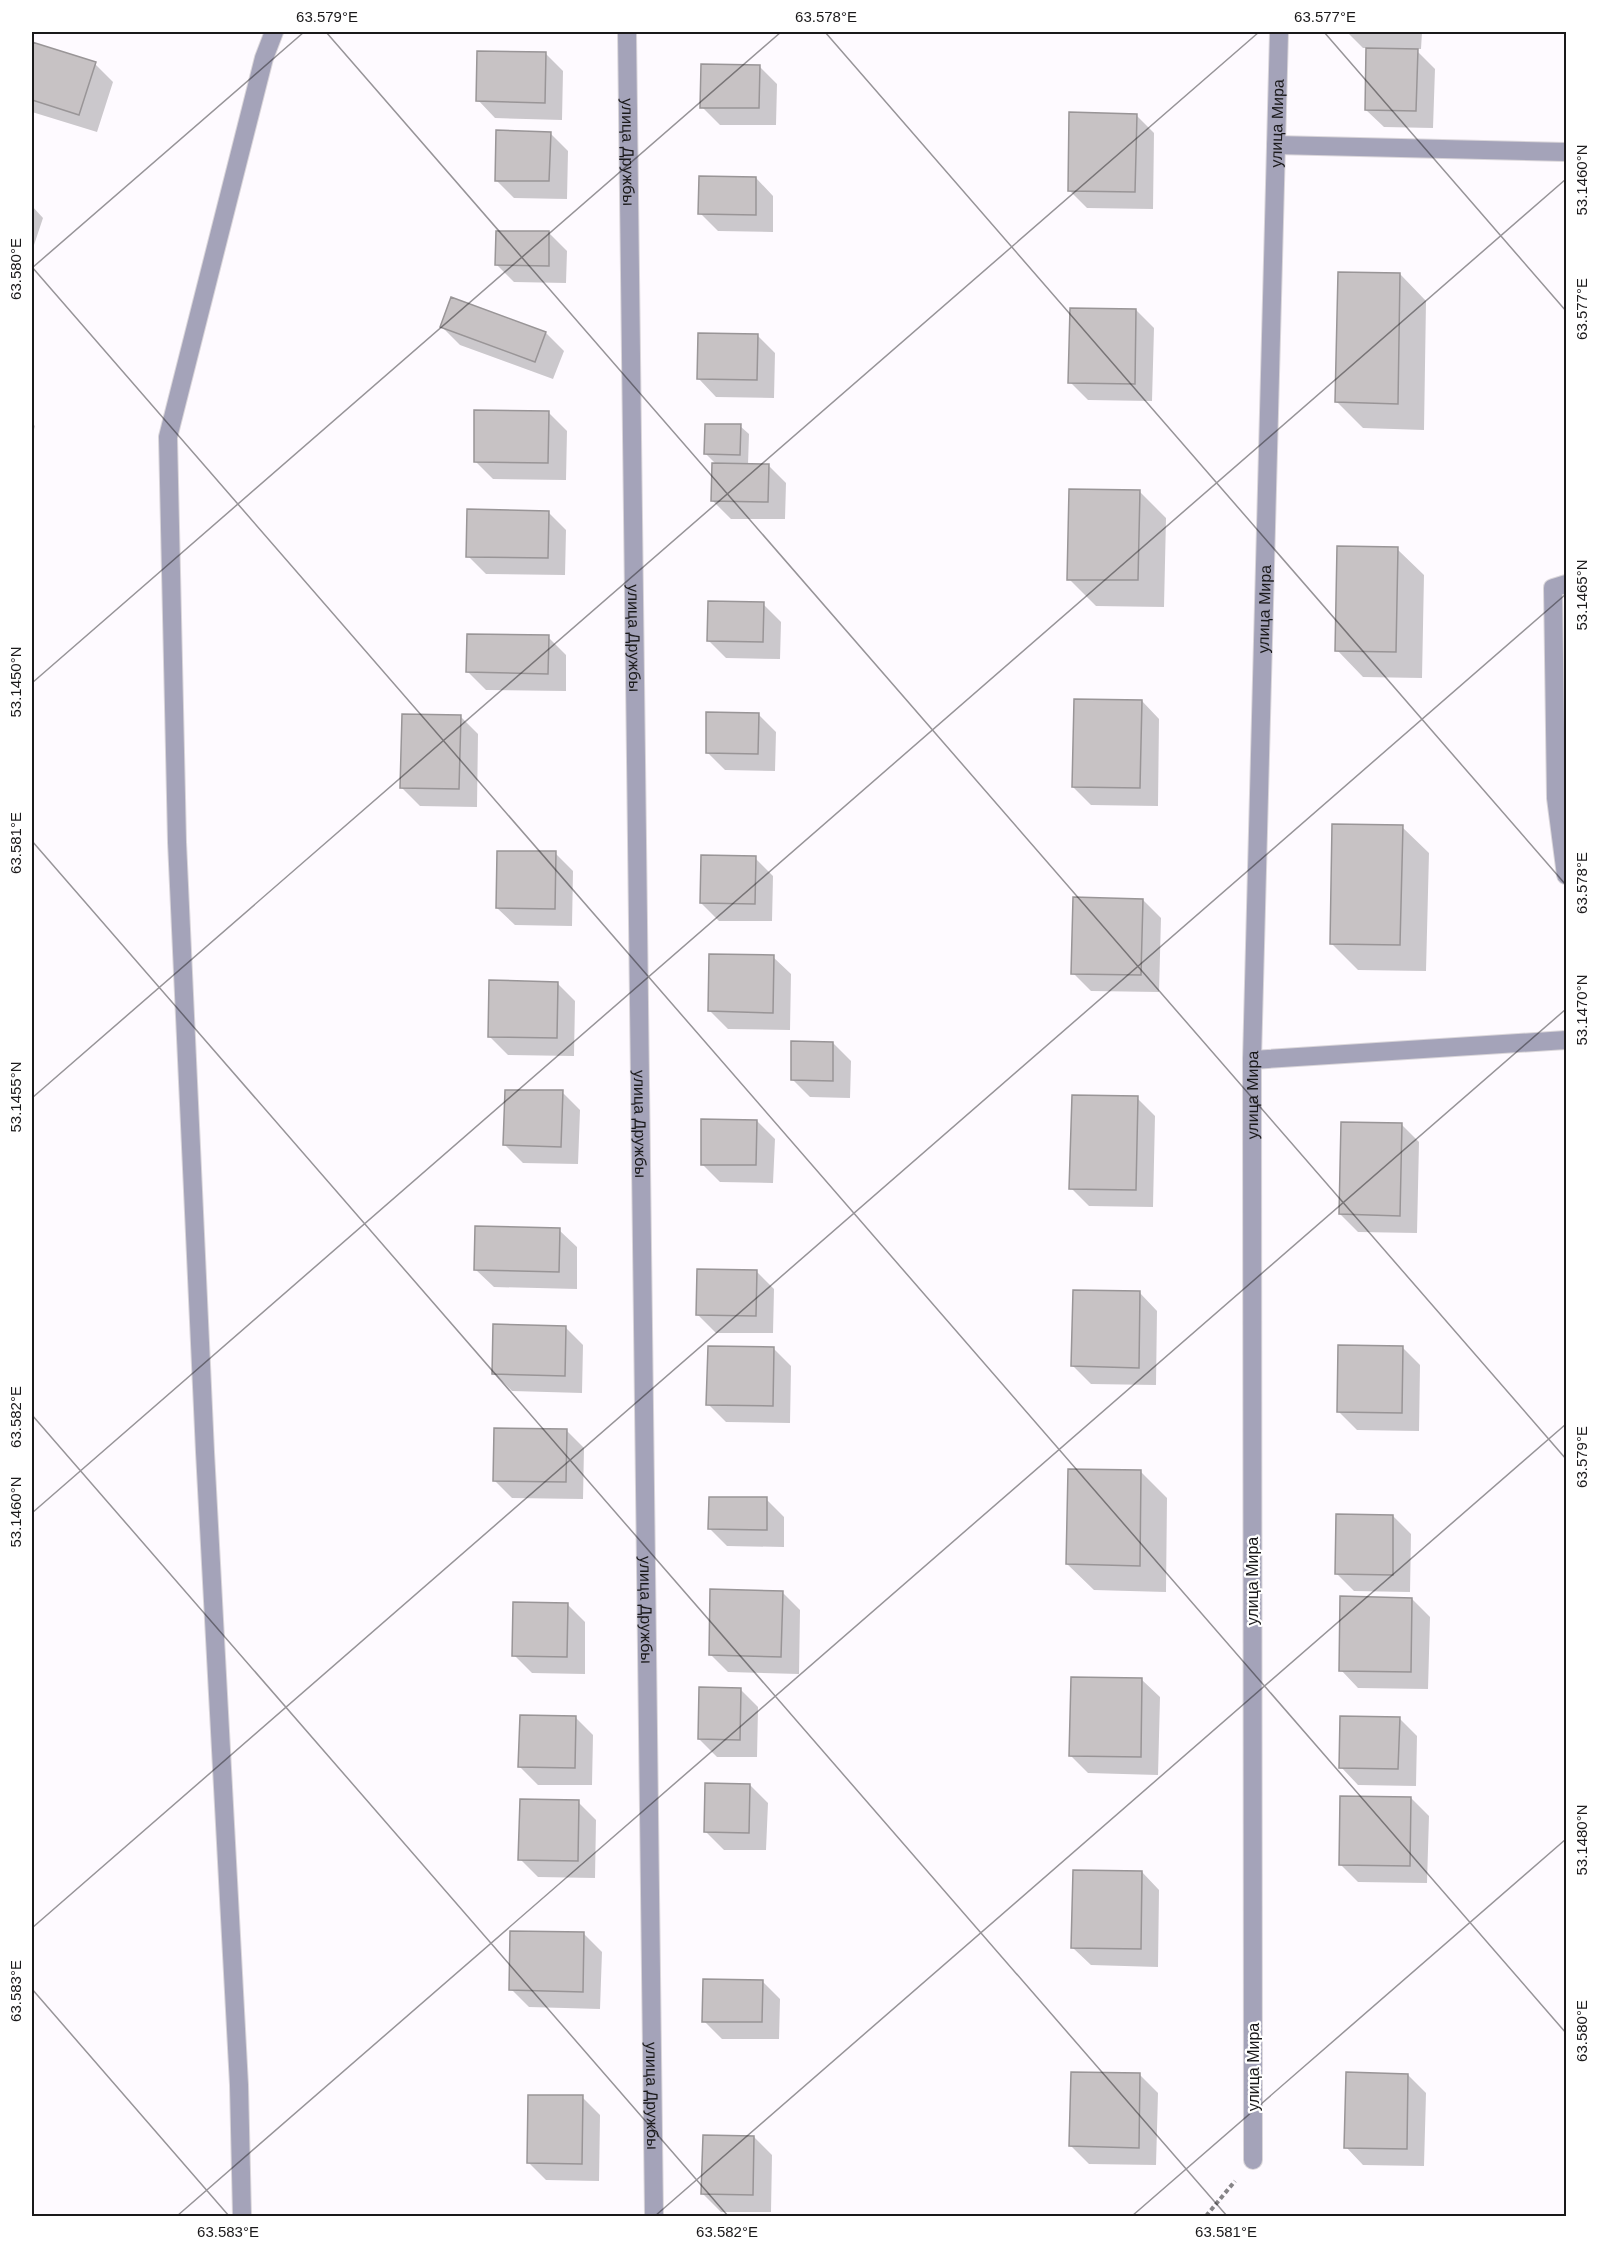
<svg xmlns="http://www.w3.org/2000/svg" width="1598" height="2248" viewBox="0 0 1598 2248" font-family="Arial,sans-serif">
<style>
.shadow{fill:#0003}
.building{fill:#c7c2c4;stroke:#999597;stroke-width:1.5}
.lines{fill:none;stroke-linecap:round;stroke-linejoin:round}
.minor-casing{stroke:#dad6da;stroke-width:20}
.path{stroke:#868487;stroke-width:4;stroke-dasharray:4.5 3;stroke-linecap:butt}
.minor{stroke:#a4a3b9;stroke-width:18}
.ticks{fill:none;stroke:#1a191a;stroke-width:1.5;stroke-opacity:0.45}
.labels{text-anchor:middle;dominant-baseline:central;stroke-width:4.5;stroke-linejoin:round;paint-order:stroke}
.street-label{font-size:16px;fill:#1a191a;stroke:#fff}
.neatline{fill:none;stroke:#1a191a;stroke-width:2}
.ticks-label{font-size:15px;text-anchor:middle;fill:#1a191a}
</style>
<rect width="100%" height="100%" fill="#fefaff"/>
<path class="shadow" d="M 1347,32 L 1422,32 L 1421,49 L 1415,49 L 1435,69 L 1433,128 L 1384,127 L 1366,110 L 1368,48 L 1363,48 Z
M 32,44 L 95,64 L 113,82 L 97,132 L 32,112 Z
M 545,53 L 563,71 L 562,120 L 495,118 L 478,100 Z
M 759,66 L 777,84 L 776,125 L 720,125 L 702,107 Z
M 1136,115 L 1154,133 L 1153,209 L 1087,208 L 1069,190 Z
M 550,133 L 568,151 L 567,199 L 514,198 L 496,180 Z
M 756,178 L 773,196 L 773,232 L 718,231 L 700,213 Z
M 32,206 L 43,218 L 32,251 Z
M 549,233 L 567,251 L 566,283 L 514,282 L 496,264 Z
M 1400,274 L 1426,301 L 1424,430 L 1363,428 L 1336,401 Z
M 452,298 L 546,333 L 564,351 L 553,379 L 460,345 L 442,327 Z
M 1136,310 L 1154,328 L 1152,401 L 1088,400 L 1070,382 Z
M 757,335 L 775,353 L 774,398 L 716,397 L 699,379 Z
M 549,413 L 567,431 L 566,480 L 493,479 L 475,461 Z
M 32,423 L 35,426 L 32,436 Z
M 740,426 L 749,434 L 748,465 L 768,465 L 786,483 L 785,519 L 731,519 L 713,501 L 717,465 L 705,453 Z
M 1139,491 L 1166,518 L 1164,607 L 1096,606 L 1069,579 Z
M 548,512 L 566,530 L 565,575 L 486,574 L 468,556 Z
M 1397,549 L 1424,575 L 1422,678 L 1363,677 L 1337,650 Z
M 763,604 L 781,622 L 780,659 L 726,658 L 708,640 Z
M 548,637 L 566,655 L 566,691 L 486,690 L 468,672 Z
M 1142,701 L 1159,719 L 1158,806 L 1091,805 L 1073,787 Z
M 758,714 L 776,732 L 775,771 L 725,770 L 707,752 Z
M 460,716 L 478,734 L 477,807 L 420,806 L 402,788 Z
M 1402,827 L 1429,853 L 1426,971 L 1358,970 L 1331,943 Z
M 555,853 L 573,871 L 572,926 L 515,925 L 497,908 Z
M 755,858 L 773,876 L 772,921 L 719,921 L 701,903 Z
M 1143,900 L 1161,918 L 1159,992 L 1091,991 L 1073,973 Z
M 773,957 L 791,974 L 790,1030 L 728,1029 L 710,1011 Z
M 557,983 L 575,1001 L 574,1056 L 508,1055 L 490,1037 Z
M 833,1043 L 851,1061 L 850,1098 L 810,1097 L 792,1079 Z
M 562,1092 L 580,1110 L 578,1164 L 523,1163 L 505,1145 Z
M 1137,1098 L 1155,1116 L 1153,1207 L 1089,1206 L 1071,1188 Z
M 757,1121 L 775,1139 L 773,1183 L 720,1182 L 702,1164 Z
M 1401,1124 L 1419,1142 L 1417,1233 L 1358,1232 L 1340,1214 Z
M 559,1230 L 577,1247 L 577,1289 L 494,1287 L 476,1270 Z
M 756,1271 L 774,1289 L 773,1333 L 716,1333 L 698,1315 Z
M 1140,1293 L 1157,1311 L 1156,1385 L 1091,1384 L 1073,1366 Z
M 565,1327 L 583,1345 L 582,1393 L 512,1391 L 494,1373 Z
M 1402,1347 L 1420,1365 L 1419,1431 L 1357,1430 L 1339,1412 Z
M 773,1348 L 791,1366 L 790,1423 L 726,1422 L 708,1404 Z
M 566,1430 L 584,1448 L 583,1499 L 512,1498 L 494,1480 Z
M 1140,1471 L 1167,1498 L 1166,1592 L 1094,1590 L 1067,1564 Z
M 766,1499 L 784,1517 L 784,1547 L 727,1546 L 709,1528 Z
M 1393,1516 L 1411,1534 L 1410,1592 L 1354,1591 L 1336,1573 Z
M 782,1592 L 800,1610 L 799,1674 L 728,1672 L 710,1654 Z
M 1412,1599 L 1430,1617 L 1428,1689 L 1358,1688 L 1341,1670 Z
M 567,1604 L 585,1622 L 585,1674 L 532,1673 L 514,1655 Z
M 1142,1680 L 1160,1697 L 1158,1775 L 1088,1773 L 1070,1755 Z
M 740,1689 L 758,1707 L 757,1757 L 717,1757 L 699,1739 Z
M 575,1717 L 593,1735 L 592,1785 L 538,1785 L 520,1767 Z
M 1399,1718 L 1417,1736 L 1416,1786 L 1358,1785 L 1341,1767 Z
M 750,1785 L 768,1803 L 766,1850 L 724,1850 L 706,1832 Z
M 1411,1798 L 1429,1816 L 1427,1883 L 1358,1882 L 1340,1864 Z
M 578,1802 L 596,1820 L 595,1878 L 538,1877 L 520,1859 Z
M 1142,1872 L 1159,1890 L 1158,1967 L 1091,1965 L 1073,1948 Z
M 584,1934 L 602,1952 L 600,2009 L 529,2007 L 511,1989 Z
M 762,1981 L 780,1999 L 779,2039 L 722,2039 L 704,2021 Z
M 1140,2075 L 1158,2093 L 1156,2165 L 1089,2164 L 1071,2146 Z
M 1408,2075 L 1426,2093 L 1424,2166 L 1363,2165 L 1346,2147 Z
M 582,2097 L 600,2115 L 599,2181 L 546,2180 L 528,2162 Z
M 754,2137 L 772,2155 L 771,2212 L 721,2212 L 703,2194 Z"/>
<path class="building" d="M 32,42 L 96,62 L 79,115 L 32,100 Z
M 1366,48 L 1418,49 L 1416,111 L 1365,110 Z
M 477,51 L 546,52 L 545,103 L 476,101 Z
M 701,64 L 760,65 L 759,108 L 700,108 Z
M 1069,112 L 1137,114 L 1135,192 L 1068,191 Z
M 496,130 L 551,132 L 549,181 L 495,181 Z
M 699,176 L 756,177 L 756,215 L 698,214 Z
M 496,231 L 549,231 L 549,266 L 495,265 Z
M 1338,272 L 1400,273 L 1398,404 L 1335,402 Z
M 451,297 L 546,332 L 535,362 L 440,327 Z
M 1070,308 L 1136,309 L 1135,384 L 1068,383 Z
M 698,333 L 758,334 L 757,380 L 697,379 Z
M 474,410 L 549,411 L 548,463 L 474,462 Z
M 705,424 L 741,424 L 740,455 L 704,454 Z
M 712,463 L 769,464 L 768,502 L 711,501 Z
M 1069,489 L 1140,490 L 1138,580 L 1067,580 Z
M 467,509 L 549,511 L 548,558 L 466,557 Z
M 1337,546 L 1398,547 L 1396,652 L 1335,651 Z
M 708,601 L 764,602 L 763,642 L 707,641 Z
M 467,634 L 549,635 L 548,674 L 466,672 Z
M 1074,699 L 1142,700 L 1140,788 L 1072,787 Z
M 706,712 L 759,713 L 758,754 L 706,753 Z
M 402,714 L 461,715 L 459,789 L 400,788 Z
M 1332,824 L 1403,825 L 1400,945 L 1330,944 Z
M 497,851 L 556,851 L 555,909 L 496,908 Z
M 701,855 L 756,856 L 755,904 L 700,903 Z
M 1073,897 L 1143,899 L 1141,975 L 1071,974 Z
M 709,954 L 774,955 L 773,1013 L 708,1011 Z
M 489,980 L 558,982 L 557,1038 L 488,1037 Z
M 791,1041 L 833,1042 L 833,1081 L 791,1080 Z
M 505,1090 L 563,1090 L 561,1147 L 503,1145 Z
M 1072,1095 L 1138,1096 L 1136,1190 L 1069,1189 Z
M 701,1119 L 757,1120 L 756,1165 L 701,1165 Z
M 1341,1122 L 1402,1123 L 1400,1216 L 1339,1214 Z
M 475,1226 L 560,1228 L 559,1272 L 474,1270 Z
M 697,1269 L 757,1270 L 756,1316 L 696,1315 Z
M 1073,1290 L 1140,1291 L 1139,1368 L 1071,1366 Z
M 493,1324 L 566,1326 L 565,1376 L 492,1374 Z
M 1338,1345 L 1403,1346 L 1402,1413 L 1337,1412 Z
M 708,1346 L 774,1347 L 773,1406 L 706,1405 Z
M 494,1428 L 567,1429 L 566,1482 L 493,1481 Z
M 1068,1469 L 1141,1470 L 1140,1566 L 1066,1564 Z
M 709,1497 L 767,1497 L 767,1530 L 708,1529 Z
M 1336,1514 L 1393,1515 L 1393,1575 L 1335,1574 Z
M 710,1589 L 783,1591 L 781,1657 L 709,1655 Z
M 1340,1596 L 1412,1598 L 1411,1672 L 1339,1671 Z
M 513,1602 L 568,1603 L 567,1657 L 512,1656 Z
M 1071,1677 L 1142,1678 L 1141,1757 L 1069,1756 Z
M 699,1687 L 741,1688 L 740,1740 L 698,1739 Z
M 520,1715 L 576,1716 L 575,1768 L 518,1767 Z
M 1340,1716 L 1400,1717 L 1398,1769 L 1339,1768 Z
M 705,1783 L 750,1784 L 749,1833 L 704,1832 Z
M 1340,1796 L 1411,1797 L 1410,1866 L 1339,1865 Z
M 520,1799 L 579,1800 L 578,1861 L 518,1860 Z
M 1073,1870 L 1142,1871 L 1141,1949 L 1071,1948 Z
M 510,1931 L 584,1932 L 583,1992 L 509,1990 Z
M 703,1979 L 763,1980 L 762,2022 L 702,2022 Z
M 1071,2072 L 1140,2073 L 1139,2148 L 1069,2146 Z
M 1346,2072 L 1408,2074 L 1407,2149 L 1344,2148 Z
M 528,2095 L 583,2095 L 582,2164 L 527,2163 Z
M 703,2135 L 754,2136 L 753,2195 L 701,2194 Z"/>
<g class="lines">
<g class="minor-casing">
<g id="minor">
<path id="s1" d="M 627,32 L 654,2216"/>
<path d="M 1276,145 L 1566,152"/>
<path d="M 1566,584 L 1553,588 L 1556,798 L 1566,875"/>
<path d="M 1252,1060 L 1566,1040"/>
<path id="s2" d="M 1253,2160 L 1252,1060 L 1279,32"/>
<path d="M 242,2216 L 239,2085 L 205,1452 L 177,842 L 168,437 L 264,58 L 274,32"/>
</g>
</g>
<path class="path" d="M 1206,2216 L 1235,2181"/>
<use href="#minor" class="minor"/>
</g>
<path class="ticks" d="M 326,32 L 1566,1459M 825,32 L 1566,885M 1324,32 L 1566,311M 32,267 L 1566,2033M 32,268 L 304,32M 32,683 L 781,32M 32,841 L 1227,2216M 32,1098 L 1259,32M 32,1415 L 728,2216M 32,1513 L 1566,179M 32,1928 L 1566,594M 32,1989 L 229,2216M 177,2216 L 1566,1009M 655,2216 L 1566,1424M 1132,2216 L 1566,1839"/>
<g class="labels">
<g class="street-label">
<text stroke="none"><textPath href="#s2" startOffset="2037">улица Мира</textPath></text>
<text stroke="none"><textPath href="#s1" startOffset="120">улица Дружбы</textPath></text>
<text stroke="none"><textPath href="#s2" startOffset="1551">улица Мира</textPath></text>
<text stroke="none"><textPath href="#s1" startOffset="606">улица Дружбы</textPath></text>
<text stroke="none"><textPath href="#s2" startOffset="1065">улица Мира</textPath></text>
<text stroke="none"><textPath href="#s1" startOffset="1092">улица Дружбы</textPath></text>
<text transform="translate(1252 1581) rotate(-90)">улица Мира</text>
<text stroke="none"><textPath href="#s1" startOffset="1578">улица Дружбы</textPath></text>
<text transform="translate(1253 2067) rotate(-90)">улица Мира</text>
<text stroke="none"><textPath href="#s1" startOffset="2064">улица Дружбы</textPath></text>
</g>
</g>
<rect width="1598" height="2248" fill="none" stroke="#ffffff" stroke-width="66"/>
<rect x="33" y="33" width="1532" height="2182" class="neatline"/>
<g class="ticks-label">
<text x="327" y="22">63.579°E</text>
<text x="826" y="22">63.578°E</text>
<text x="1325" y="22">63.577°E</text>
<text transform="translate(1582 180) rotate(-90)" y="5">53.1460°N</text>
<text transform="translate(16 269) rotate(-90)" y="5">63.580°E</text>
<text transform="translate(1582 309) rotate(-90)" y="5">63.577°E</text>
<text transform="translate(1582 595) rotate(-90)" y="5">53.1465°N</text>
<text transform="translate(16 682) rotate(-90)" y="5">53.1450°N</text>
<text transform="translate(16 843) rotate(-90)" y="5">63.581°E</text>
<text transform="translate(1582 883) rotate(-90)" y="5">63.578°E</text>
<text transform="translate(1582 1010) rotate(-90)" y="5">53.1470°N</text>
<text transform="translate(16 1097) rotate(-90)" y="5">53.1455°N</text>
<text transform="translate(16 1417) rotate(-90)" y="5">63.582°E</text>
<text transform="translate(1582 1457) rotate(-90)" y="5">63.579°E</text>
<text transform="translate(16 1512) rotate(-90)" y="5">53.1460°N</text>
<text transform="translate(1582 1840) rotate(-90)" y="5">53.1480°N</text>
<text transform="translate(16 1991) rotate(-90)" y="5">63.583°E</text>
<text transform="translate(1582 2031) rotate(-90)" y="5">63.580°E</text>
<text x="228" y="2237">63.583°E</text>
<text x="727" y="2237">63.582°E</text>
<text x="1226" y="2237">63.581°E</text>
</g>
</svg>
